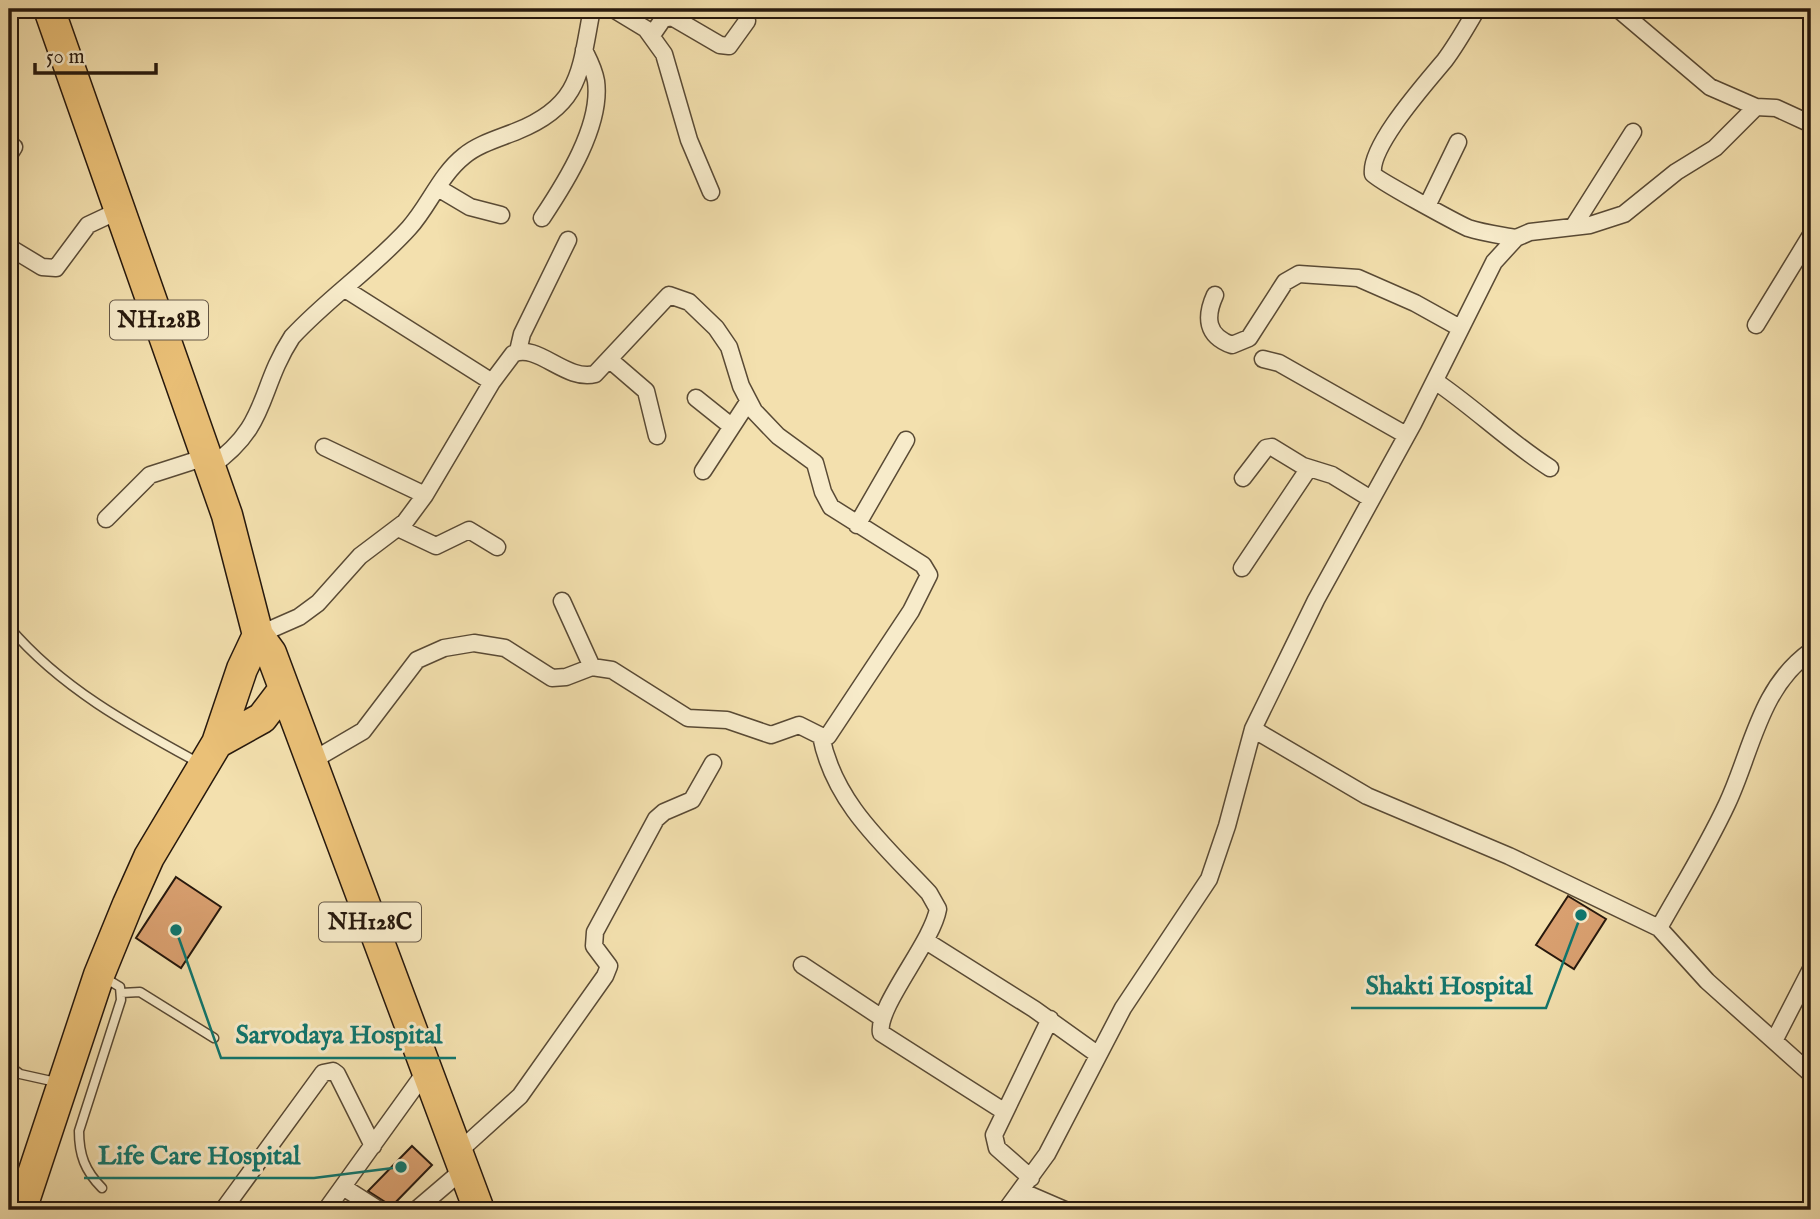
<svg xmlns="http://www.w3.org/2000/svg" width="1820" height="1219" viewBox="0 0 1820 1219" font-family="'IM FELL English',serif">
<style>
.building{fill:#d9a070;stroke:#26180d;stroke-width:2}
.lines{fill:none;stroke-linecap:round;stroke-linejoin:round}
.lane-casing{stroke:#594a35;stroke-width:11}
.street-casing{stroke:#594a35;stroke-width:19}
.highway-casing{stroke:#26180d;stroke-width:33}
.lane{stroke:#f7ebca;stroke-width:8}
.street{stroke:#f7ebca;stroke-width:16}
.highway{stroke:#eac077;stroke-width:30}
.labels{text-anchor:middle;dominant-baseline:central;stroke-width:6;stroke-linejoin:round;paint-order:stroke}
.shield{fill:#f7ebca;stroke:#655746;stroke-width:2}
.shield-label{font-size:23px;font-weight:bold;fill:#26180d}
.leader{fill:none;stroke:#0f766e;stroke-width:2.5}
.callout-dot{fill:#0f766e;stroke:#f7ebca;stroke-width:2.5}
.callout-label{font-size:26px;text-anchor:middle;font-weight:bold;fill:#0f766e;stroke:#f7ebca;stroke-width:6;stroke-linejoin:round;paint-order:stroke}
</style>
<rect width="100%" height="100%" fill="#f3e0ae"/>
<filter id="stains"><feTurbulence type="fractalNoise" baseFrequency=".00286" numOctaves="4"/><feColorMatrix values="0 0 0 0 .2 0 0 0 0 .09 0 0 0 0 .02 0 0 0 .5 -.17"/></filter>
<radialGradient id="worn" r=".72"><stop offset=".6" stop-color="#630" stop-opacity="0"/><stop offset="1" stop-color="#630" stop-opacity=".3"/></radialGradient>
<path class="building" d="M 176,877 L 221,907 L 181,968 L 136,938 Z
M 1568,896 L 1606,919 L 1574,969 L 1536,945 Z
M 412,1146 L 432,1165 L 389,1209 L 385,1202 L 368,1191 Z"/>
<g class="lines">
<g class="lane-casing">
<path id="lane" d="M 9,627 C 61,688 129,725 199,763
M 121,993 L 140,992 L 214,1038
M 9,1012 L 13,1024 L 12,1068 L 20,1074 L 56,1082
M 102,1188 C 85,1171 79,1155 79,1131 L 121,1000 L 120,987 L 105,978"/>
</g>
<g class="street-casing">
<path id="street" d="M 613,9 L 646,29 L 664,54 L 689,140 L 711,192
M 1477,9 C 1467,26 1457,44 1445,60 C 1427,82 1369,146 1373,174 C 1377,180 1457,223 1468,228 C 1483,233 1500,235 1516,238
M 1618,9 L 1710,87 L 1756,107
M 652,35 L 663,19 L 672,17 L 720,45 L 729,46 L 747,21
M 9,155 L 14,147
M 438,188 L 470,207 L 501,215
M 1428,204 L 1458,142
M 542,218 C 566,182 602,125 596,81 C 594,69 589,60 584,50
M 1573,227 L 1633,132
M 9,247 L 42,267 L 56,268 L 88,225 L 120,210
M 345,289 L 492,382
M 1215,295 C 1205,317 1206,336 1232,345 L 1249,338 L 1285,282 L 1299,274 L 1358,278 L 1415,303 L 1460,328
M 1756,325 L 1811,235
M 518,351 L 522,334 L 568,240
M 1263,359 L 1279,363 L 1406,435
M 610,360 L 646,391 L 657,436
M 1435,381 C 1475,408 1509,442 1550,468
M 696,398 L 731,426
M 324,447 L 425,495
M 210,467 C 270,425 257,391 292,337 C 328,298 373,268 409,228 C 429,206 440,175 464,156 C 478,144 500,138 517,131 C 582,105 580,70 592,9
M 703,471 L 748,402
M 1243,478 L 1266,448 L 1272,447 L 1303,466 L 1332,475 L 1371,499
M 106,519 L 150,475 L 206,457
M 857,525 L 906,440
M 398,528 L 436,546 L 469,530 L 497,547
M 1242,568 L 1309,468
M 562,601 L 592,667
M 258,635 L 299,617 L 318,603 L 360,556 L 405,522 L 425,495 L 492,382 L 513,354 C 537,342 566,382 595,374 L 669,295 L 689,302 L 716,328 L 729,347 L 741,386 L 754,411 L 778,436 L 815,463 L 823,492 L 831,507 L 923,565 L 929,575 L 911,611 L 828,736 L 821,736 L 799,725 L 771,735 L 727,720 L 688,718 L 612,670 L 592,667 L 566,677 L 552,678 L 505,648 L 474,643 L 444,648 L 417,660 L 363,731 L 310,762
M 1253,729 L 1367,796 L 1509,856 L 1659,928 L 1707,981 L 1811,1074
M 821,736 C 834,803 884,845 929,893 L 938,909 C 932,943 876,1007 881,1033 L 1005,1112
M 1659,928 C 1682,887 1707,847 1727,804 C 1752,751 1759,688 1811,651
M 926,941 L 1034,1009 L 1097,1054
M 802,965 L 882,1018
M 1774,1041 L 1811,969
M 458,1152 L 520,1096 L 605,976 L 609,966 L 594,946 L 595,932 L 656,819 L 664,812 L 692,800 L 713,763
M 1031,1178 L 997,1148 L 994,1135 L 1050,1019
M 343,1187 L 379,1210
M 1021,1191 L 1065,1210
M 223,1210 L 323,1073 L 333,1071 L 337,1074 L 373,1146
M 326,1210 L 426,1071
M 416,1210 L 464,1169
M 1006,1210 L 1047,1154 L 1123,1008 L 1209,879 L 1227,826 L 1253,729 L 1316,600 L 1413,424 L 1494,262 L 1516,238 L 1530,232 L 1590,225 L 1624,214 L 1676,172 L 1715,148 L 1756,107 L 1776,108 L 1811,124"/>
</g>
<g class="highway-casing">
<path id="highway" d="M 49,9 L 227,515 L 258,635 L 271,653 L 479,1210
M 217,743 L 262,718 L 284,689
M 21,1210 L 99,975 L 128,904 L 149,857 L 217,743 L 242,669 L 258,635"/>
</g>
<use href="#lane" class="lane"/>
<use href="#street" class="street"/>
<use href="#highway" class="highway"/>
</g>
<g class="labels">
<g class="shield">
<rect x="110" y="300.5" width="98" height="39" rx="5"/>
<rect x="319" y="902.5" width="102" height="39" rx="5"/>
</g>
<g class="shield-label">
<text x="159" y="320">NH128B</text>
<text x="370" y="922">NH128C</text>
</g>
</g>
<path class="leader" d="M1581 915L1546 1008H1351M176 930L221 1058H456M401 1167L314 1178H84"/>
<g class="callout-dot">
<circle cx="1581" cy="915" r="7"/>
<circle cx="176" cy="930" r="7"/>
<circle cx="401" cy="1167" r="7"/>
</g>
<g class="callout-label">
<text x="1449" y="994">Shakti Hospital</text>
<text x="339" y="1043">Sarvodaya Hospital</text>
<text x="199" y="1164">Life Care Hospital</text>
</g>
<rect width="1820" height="1219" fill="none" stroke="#f3e0ae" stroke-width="35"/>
<rect x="10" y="10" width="1799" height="1198" fill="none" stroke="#26180d" stroke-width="3.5"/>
<rect x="18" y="18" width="1785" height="1184" fill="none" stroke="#26180d" stroke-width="2"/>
<path d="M35 63v10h121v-10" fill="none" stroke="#26180d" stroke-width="3.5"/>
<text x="46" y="63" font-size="21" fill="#26180d" stroke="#f7ebca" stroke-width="5" paint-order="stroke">50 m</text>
<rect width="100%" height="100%" filter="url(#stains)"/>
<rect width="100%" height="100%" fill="url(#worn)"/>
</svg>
